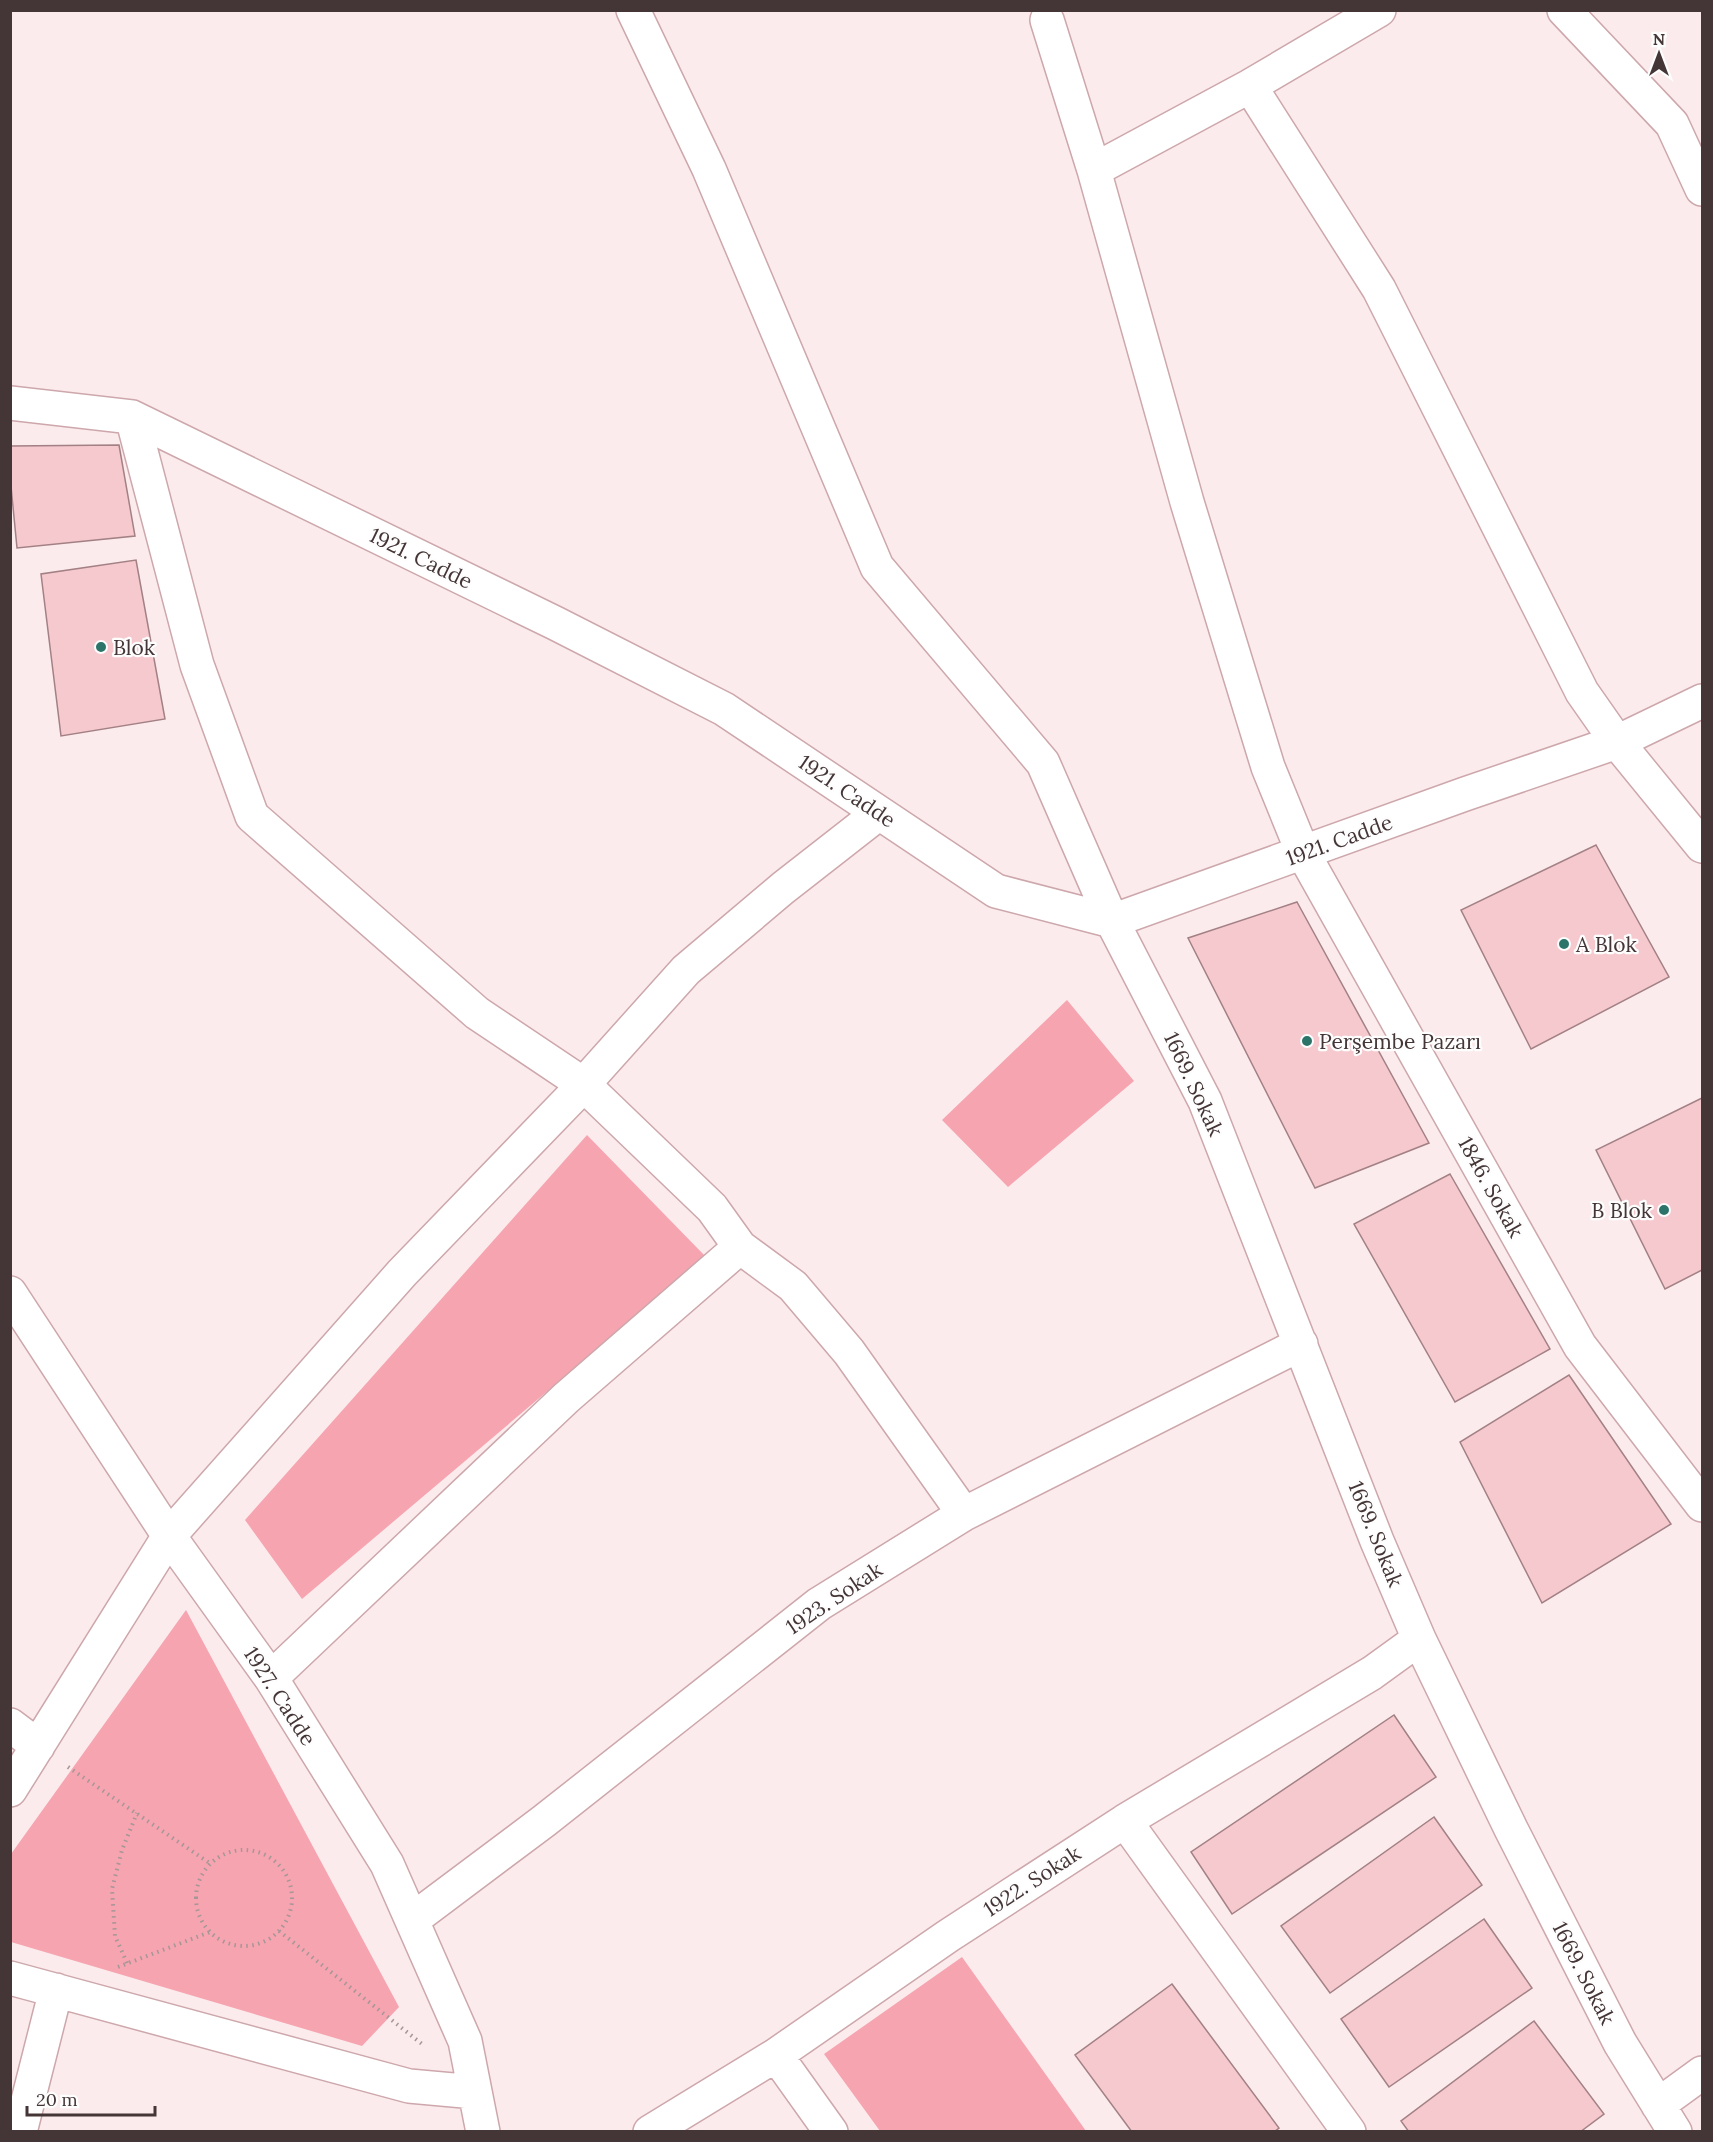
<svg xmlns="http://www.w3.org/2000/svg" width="1713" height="2142" viewBox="0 0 1713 2142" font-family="Lora,serif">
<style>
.green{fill:#f6a4af}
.building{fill:#f5c9ce;stroke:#a38084;stroke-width:1.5}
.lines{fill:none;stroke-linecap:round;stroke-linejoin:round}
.minor-casing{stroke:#cda7ab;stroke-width:36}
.major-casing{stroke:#cda7ab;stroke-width:36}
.path{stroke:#a69697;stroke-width:4;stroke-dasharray:1.5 4.5;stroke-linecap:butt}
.minor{stroke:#fff;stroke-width:33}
.major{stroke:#fff;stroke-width:33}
.poi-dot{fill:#2c736a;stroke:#fdfdfd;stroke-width:2}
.labels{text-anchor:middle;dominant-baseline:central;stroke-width:4.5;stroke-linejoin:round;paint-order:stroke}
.street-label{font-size:21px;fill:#443536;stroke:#fdfdfd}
.poi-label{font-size:21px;fill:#443536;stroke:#fdfdfd;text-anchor:start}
</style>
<rect width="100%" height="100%" fill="#fbebec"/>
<path class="green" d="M 1067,1000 L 1134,1081 L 1008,1187 L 942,1120 Z
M 587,1135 L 706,1257 L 302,1599 L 245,1520 Z
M 186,1610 L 399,2007 L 362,2046 L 11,1942 L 11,1854 Z
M 962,1957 L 1086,2131 L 880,2131 L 824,2054 Z"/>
<path class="building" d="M 119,445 L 135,536 L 17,548 L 10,476 L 10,446 Z
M 136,560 L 165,719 L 61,736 L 41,574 Z
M 1596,845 L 1669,977 L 1531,1049 L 1461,910 Z
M 1297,902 L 1429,1143 L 1315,1188 L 1188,938 Z
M 1702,1098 L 1702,1270 L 1665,1289 L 1596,1150 Z
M 1450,1174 L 1550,1349 L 1455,1402 L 1354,1224 Z
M 1569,1375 L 1671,1524 L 1542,1603 L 1460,1442 Z
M 1394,1715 L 1436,1777 L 1232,1914 L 1191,1852 Z
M 1434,1817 L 1482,1885 L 1330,1993 L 1281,1926 Z
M 1484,1919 L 1532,1988 L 1389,2087 L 1341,2019 Z
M 1172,1984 L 1279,2128 L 1274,2132 L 1132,2132 L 1075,2055 Z
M 1534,2021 L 1604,2114 L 1580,2132 L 1409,2132 L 1401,2121 Z"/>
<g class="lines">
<g class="minor-casing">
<path id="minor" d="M 633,10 L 709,169 L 877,567 L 1043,763 L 1112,921 L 1205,1101 L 1377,1541 L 1419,1639 L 1511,1829 L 1620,2043 L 1675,2132
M 1047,20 L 1094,170 L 1187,502 L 1268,767 L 1303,853 L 1580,1346 L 1702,1505
M 1250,86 L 1379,289 L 1582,692 L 1617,742 L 1702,846
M 1094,170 L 1250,86 L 1379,10
M 10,403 L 132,417 L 555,623 L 724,709 L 996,891 L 1112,921 L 1465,794 L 1617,742 L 1702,701
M 132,417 L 197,665 L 252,816 L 477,1013 L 583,1084 L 712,1208 L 740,1247 L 793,1286 L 849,1352 L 964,1514
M 10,1293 L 169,1536 L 271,1678 L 387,1864 L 465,2041 L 483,2132
M 271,1678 L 566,1398 L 740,1247
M 10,1725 L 38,1746
M 10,1790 L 169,1536 L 402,1273 L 573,1096 L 686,970 L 783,888 L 879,813
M 1125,1821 L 1349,2132
M 412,1920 L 544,1821 L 819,1604 L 964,1514 L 1301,1344
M 10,1978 L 409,2086 L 475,2092
M 776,2055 L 831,2132
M 1658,2105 L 1702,2073
M 20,2132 L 56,1990
M 650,2132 L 776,2055 L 948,1936 L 1125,1821 L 1372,1673 L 1419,1639"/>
</g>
<g class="major-casing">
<path id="major" d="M 1564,10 L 1672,124 L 1702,189"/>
</g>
<path class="path" d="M 68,1767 L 211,1864
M196 1898a48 48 0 1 1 96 0a48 48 0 1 1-96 0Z
M 279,1931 L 422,2044
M 127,1963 L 115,1936 L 112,1889 L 122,1850 L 137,1813
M 118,1967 L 210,1932"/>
<use href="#minor" class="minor"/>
<use href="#major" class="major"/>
</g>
<g class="poi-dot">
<circle cx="101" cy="647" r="6"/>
<circle cx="1564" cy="944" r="6"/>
<circle cx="1307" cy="1041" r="6"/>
<circle cx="1664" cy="1210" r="6"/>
</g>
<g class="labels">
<g class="street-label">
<text transform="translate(421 558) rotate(26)">1921. Cadde</text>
<text transform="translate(847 791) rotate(34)">1921. Cadde</text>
<text transform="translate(1339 840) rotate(-20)">1921. Cadde</text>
<text transform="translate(1194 1084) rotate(65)">1669. Sokak</text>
<text transform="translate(1491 1187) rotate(61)">1846. Sokak</text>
<text transform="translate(1376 1534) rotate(68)">1669. Sokak</text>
<text transform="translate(834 1598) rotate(-34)">1923. Sokak</text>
<text transform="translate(280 1696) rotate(57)">1927. Cadde</text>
<text transform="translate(1032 1881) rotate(-33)">1922. Sokak</text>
<text transform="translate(1584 1973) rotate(63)">1669. Sokak</text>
</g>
<g class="poi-label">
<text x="113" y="647">Blok</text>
<text x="1576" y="944">A Blok</text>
<text x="1319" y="1041">Perşembe Pazarı</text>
<text x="1652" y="1210" text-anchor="end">B Blok</text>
</g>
</g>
<rect width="1713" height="2142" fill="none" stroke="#443536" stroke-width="24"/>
<g transform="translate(1659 54)" stroke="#fdfdfd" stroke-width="4.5" paint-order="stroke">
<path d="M0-4.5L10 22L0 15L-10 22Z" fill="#443536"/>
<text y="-9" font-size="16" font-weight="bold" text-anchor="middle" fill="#443536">N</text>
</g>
<path d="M27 2106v9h128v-9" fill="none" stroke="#443536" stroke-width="3"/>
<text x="36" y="2106" font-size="18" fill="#443536" stroke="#fdfdfd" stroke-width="4.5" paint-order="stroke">20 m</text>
</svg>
